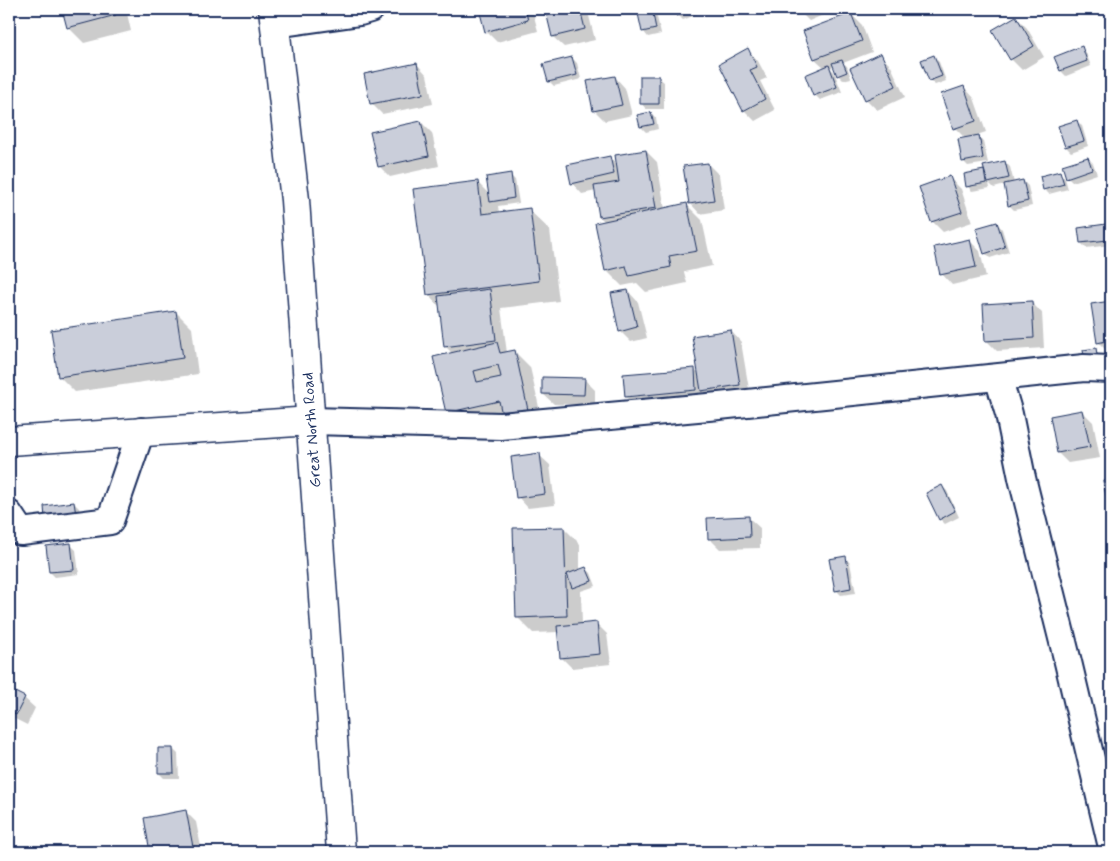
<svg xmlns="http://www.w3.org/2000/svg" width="1120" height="861" viewBox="0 0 1120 861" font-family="Mynerve,sans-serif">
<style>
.shadow{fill:#0003}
.building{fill:#caceda;stroke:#1b2f5e;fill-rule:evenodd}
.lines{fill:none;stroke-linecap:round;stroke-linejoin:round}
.minor-casing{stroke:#1b2f5e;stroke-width:30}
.major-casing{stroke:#1b2f5e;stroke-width:31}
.highway-casing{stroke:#1b2f5e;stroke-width:31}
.minor{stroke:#fff;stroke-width:26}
.major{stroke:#fff;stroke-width:28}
.highway{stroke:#fff;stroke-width:28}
.labels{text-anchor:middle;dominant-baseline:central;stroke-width:4;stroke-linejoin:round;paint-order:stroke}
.street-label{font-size:16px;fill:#1b2f5e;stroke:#fff}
</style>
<rect width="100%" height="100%" fill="#fff"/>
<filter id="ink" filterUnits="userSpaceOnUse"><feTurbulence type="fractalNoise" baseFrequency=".02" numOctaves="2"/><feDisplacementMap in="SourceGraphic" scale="10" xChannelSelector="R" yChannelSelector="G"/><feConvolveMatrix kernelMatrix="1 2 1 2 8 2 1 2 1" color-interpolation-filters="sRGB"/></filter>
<g filter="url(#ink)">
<path class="shadow" d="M 63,9 L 126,9 L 131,31 L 84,43 L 68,27 Z
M 480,9 L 532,9 L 538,31 L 497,42 L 486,31 Z
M 563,9 L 581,9 L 589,16 L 595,40 L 564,47 L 553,37 L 547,13 Z
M 638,9 L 655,9 L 661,34 L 648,37 L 643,31 Z
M 675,9 L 698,9 L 700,13 L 683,20 L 678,15 Z
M 797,9 L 837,9 L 809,21 Z
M 851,14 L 862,25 L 872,52 L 843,63 L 847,66 L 851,78 L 843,80 L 838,75 L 834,66 L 830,68 L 834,72 L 842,92 L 820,100 L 815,95 L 825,68 L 815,59 L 805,32 Z
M 1016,17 L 1027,28 L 1044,57 L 1022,70 L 1011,59 Z
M 1081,48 L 1086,53 L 1091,66 L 1066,76 L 1061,71 L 1056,58 Z
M 748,50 L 758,61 L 767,78 L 760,81 L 775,110 L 755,121 L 744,110 Z
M 880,55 L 891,66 L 905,97 L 877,110 L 866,99 Z
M 934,57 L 939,62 L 946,81 L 935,85 L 930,80 Z
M 572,58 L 577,63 L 581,79 L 554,86 L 549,81 Z
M 417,64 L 427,75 L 433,104 L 382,114 L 372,104 L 365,75 Z
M 615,77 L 625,88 L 632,115 L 605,121 L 594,110 Z
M 658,77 L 664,82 L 664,109 L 646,109 L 641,103 Z
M 964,87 L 974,98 L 986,132 L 977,135 L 983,141 L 988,163 L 968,166 L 963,161 L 965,138 L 955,128 L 943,95 Z
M 651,113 L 656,118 L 658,129 L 646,132 L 641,127 Z
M 1076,121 L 1082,126 L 1088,146 L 1071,152 L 1066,147 L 1059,127 Z
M 421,122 L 432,133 L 439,166 L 390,177 L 379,166 Z
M 646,151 L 657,162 L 665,209 L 686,204 L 702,220 L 712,266 L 684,272 L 687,283 L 646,292 L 637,283 L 622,286 L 606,270 L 605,222 L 600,217 L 596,191 L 582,194 L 572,183 L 609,157 L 618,166 Z
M 1088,158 L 1093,163 L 1097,174 L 1073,182 L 1068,177 Z
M 1005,162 L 1010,167 L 1014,183 L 1023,181 L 1028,186 L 1032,206 L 1014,210 L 1009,205 L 1005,185 L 994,188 L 989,183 L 990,188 L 972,191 L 967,186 L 983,171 L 987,175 Z
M 708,164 L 719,175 L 724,210 L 700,214 L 690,203 Z
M 1060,173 L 1065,178 L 1068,189 L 1049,194 L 1044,189 Z
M 510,175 L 515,180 L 519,203 L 498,206 L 499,213 L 529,210 L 550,230 L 559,301 L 501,308 L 507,353 L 514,351 L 530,367 L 543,425 L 447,413 L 452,353 L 446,347 L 440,307 L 428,294 L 477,182 L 490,195 Z
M 950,178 L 961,189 L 972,222 L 943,232 L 932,221 Z
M 997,223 L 1002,229 L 1009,252 L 990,258 L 985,253 Z
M 1105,225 L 1110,230 L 1111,245 L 1086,248 L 1081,243 Z
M 970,241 L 980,251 L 986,277 L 952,285 L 942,274 Z
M 628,291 L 638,302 L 647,338 L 631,342 L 620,331 Z
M 1111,302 L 1111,352 L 1109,353 L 1098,342 L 1092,305 Z
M 1032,303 L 1042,313 L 1044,348 L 997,351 L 986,340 Z
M 176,312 L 192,328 L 198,374 L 75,392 L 59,376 Z
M 731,331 L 741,342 L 750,395 L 637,408 L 626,397 L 694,369 L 700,374 Z
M 584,379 L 595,390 L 595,405 L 554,404 L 543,394 Z
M 1082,411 L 1093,422 L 1100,458 L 1068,463 L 1058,453 Z
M 539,455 L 550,465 L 555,505 L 528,508 L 518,497 Z
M 942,486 L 947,491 L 959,517 L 945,524 L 940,519 Z
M 74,503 L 79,508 L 81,520 L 52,524 Z
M 749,518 L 760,528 L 760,548 L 720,549 L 709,538 Z
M 564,528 L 580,544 L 580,570 L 586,568 L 591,573 L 596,586 L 581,591 L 582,624 L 596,623 L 607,634 L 611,664 L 572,668 L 561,657 L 559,632 L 533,633 L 517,617 Z
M 71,545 L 76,550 L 79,574 L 55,577 L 50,572 Z
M 845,558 L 850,563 L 856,593 L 841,595 L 836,590 Z
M 9,690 L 24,698 L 35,708 L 27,725 L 9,716 Z
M 173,749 L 178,754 L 179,778 L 164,778 L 159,773 Z
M 186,812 L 196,822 L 202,852 L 152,852 L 145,819 Z"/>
<path class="building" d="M 62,9 L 115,9 L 116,15 L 67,28 Z
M 479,9 L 525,9 L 528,20 L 485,32 Z
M 558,9 L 580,9 L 585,29 L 552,37 L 546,12 Z
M 637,9 L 652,9 L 656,29 L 642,32 Z
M 674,9 L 693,9 L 677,16 Z
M 851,13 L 862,41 L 814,59 L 803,31 Z
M 1016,16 L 1034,46 L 1010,60 L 992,30 Z
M 1082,46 L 1087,61 L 1060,71 L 1054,57 Z
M 748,48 L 757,67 L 750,70 L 765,99 L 743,111 L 719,64 Z
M 881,53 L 896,86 L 865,100 L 850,68 Z
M 934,55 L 942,76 L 929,81 L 921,60 Z
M 572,57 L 577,75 L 548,82 L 543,64 Z
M 842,60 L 847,72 L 837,76 L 832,63 Z
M 417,63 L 423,94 L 370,104 L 364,74 Z
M 829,65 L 837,87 L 813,96 L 805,75 Z
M 615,76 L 622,105 L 593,111 L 587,81 Z
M 640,76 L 659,76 L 659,104 L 640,104 Z
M 964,86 L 976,121 L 953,129 L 941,94 Z
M 651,112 L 654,124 L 640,127 L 637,115 Z
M 1077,120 L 1084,141 L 1065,147 L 1058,126 Z
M 421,121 L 429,156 L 378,167 L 370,132 Z
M 979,135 L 983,158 L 962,162 L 958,139 Z
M 646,150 L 656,208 L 599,217 L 594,186 L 619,182 L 615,155 Z
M 610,156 L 614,174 L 571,184 L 567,165 Z
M 1088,157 L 1092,169 L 1066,178 L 1062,165 Z
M 1005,161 L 1009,178 L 988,183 L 983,166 Z
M 708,163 L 714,200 L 689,204 L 683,166 Z
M 984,170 L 986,183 L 966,187 L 964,174 Z
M 1060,171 L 1064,184 L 1043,190 L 1040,176 Z
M 511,173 L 514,198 L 490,202 L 486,177 Z
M 950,176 L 962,212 L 931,222 L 919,187 Z
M 1023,180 L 1028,201 L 1008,206 L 1004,184 Z
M 478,181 L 482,214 L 530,208 L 539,281 L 427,295 L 413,189 Z
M 687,203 L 697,251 L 669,256 L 671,267 L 629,276 L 626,266 L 605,271 L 595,223 Z
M 997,222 L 1005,247 L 984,254 L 976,228 Z
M 1106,224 L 1108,240 L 1080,243 L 1078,228 Z
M 970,239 L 976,267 L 940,275 L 934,247 Z
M 490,289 L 496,340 L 444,347 L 438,296 Z
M 628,290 L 637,327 L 619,332 L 611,293 Z
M 1032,301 L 1034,338 L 985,341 L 983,304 Z
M 1111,301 L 1111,340 L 1097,343 L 1091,304 Z
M 176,311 L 183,358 L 58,377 L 51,330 Z
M 731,330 L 740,385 L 701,391 L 692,336 Z
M 497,342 L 500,353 L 515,350 L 528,410 L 502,415 L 499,401 L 446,413 L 433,357 ZM 498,365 L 501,377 L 477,382 L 474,371 Z
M 1096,348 L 1098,361 L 1085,364 L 1083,350 Z
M 695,368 L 696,390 L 625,397 L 623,374 Z
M 542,377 L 585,378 L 584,395 L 542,394 Z
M 1082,410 L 1090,447 L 1057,453 L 1050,416 Z
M 540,453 L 545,494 L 516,498 L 511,457 Z
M 1111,480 L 1111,496 L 1106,496 L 1103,481 Z
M 942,485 L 955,511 L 939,520 L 926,493 Z
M 74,502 L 76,515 L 45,519 L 44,506 Z
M 749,516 L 750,537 L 708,539 L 707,518 Z
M 564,527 L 567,616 L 516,618 L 513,528 Z
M 71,543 L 74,570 L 49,572 L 46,546 Z
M 846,556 L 851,588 L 835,591 L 829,559 Z
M 586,567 L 592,581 L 572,588 L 567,574 Z
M 597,622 L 600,654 L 560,658 L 557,626 Z
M 9,689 L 25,697 L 16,715 L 9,711 Z
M 158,748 L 173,748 L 174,773 L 158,773 Z
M 186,810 L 193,847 L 163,852 L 150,852 L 144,818 Z"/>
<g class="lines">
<g class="minor-casing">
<path id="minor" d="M 276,24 L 360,12 L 370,9
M 998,377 L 1009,414 L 1022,478 L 1068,662 L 1111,843
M 311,421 L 501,426 L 719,406 L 1084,368 L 1111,369
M 9,514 L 21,532 L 110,521 L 141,431"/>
</g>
<g class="major-casing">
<path id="major" d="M 9,441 L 311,421"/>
</g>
<g class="highway-casing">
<path id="highway" d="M 273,9 L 295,200 L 341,852"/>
</g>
<use href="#minor" class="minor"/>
<use href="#major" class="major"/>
<use href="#highway" class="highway"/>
</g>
</g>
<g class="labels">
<g class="street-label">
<text transform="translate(312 430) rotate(-94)">Great North Road</text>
</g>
</g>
<rect width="1120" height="861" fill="none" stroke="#fff" stroke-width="30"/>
<rect x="15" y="15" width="1090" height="831" fill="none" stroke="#1b2f5e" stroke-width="2" filter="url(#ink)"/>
</svg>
